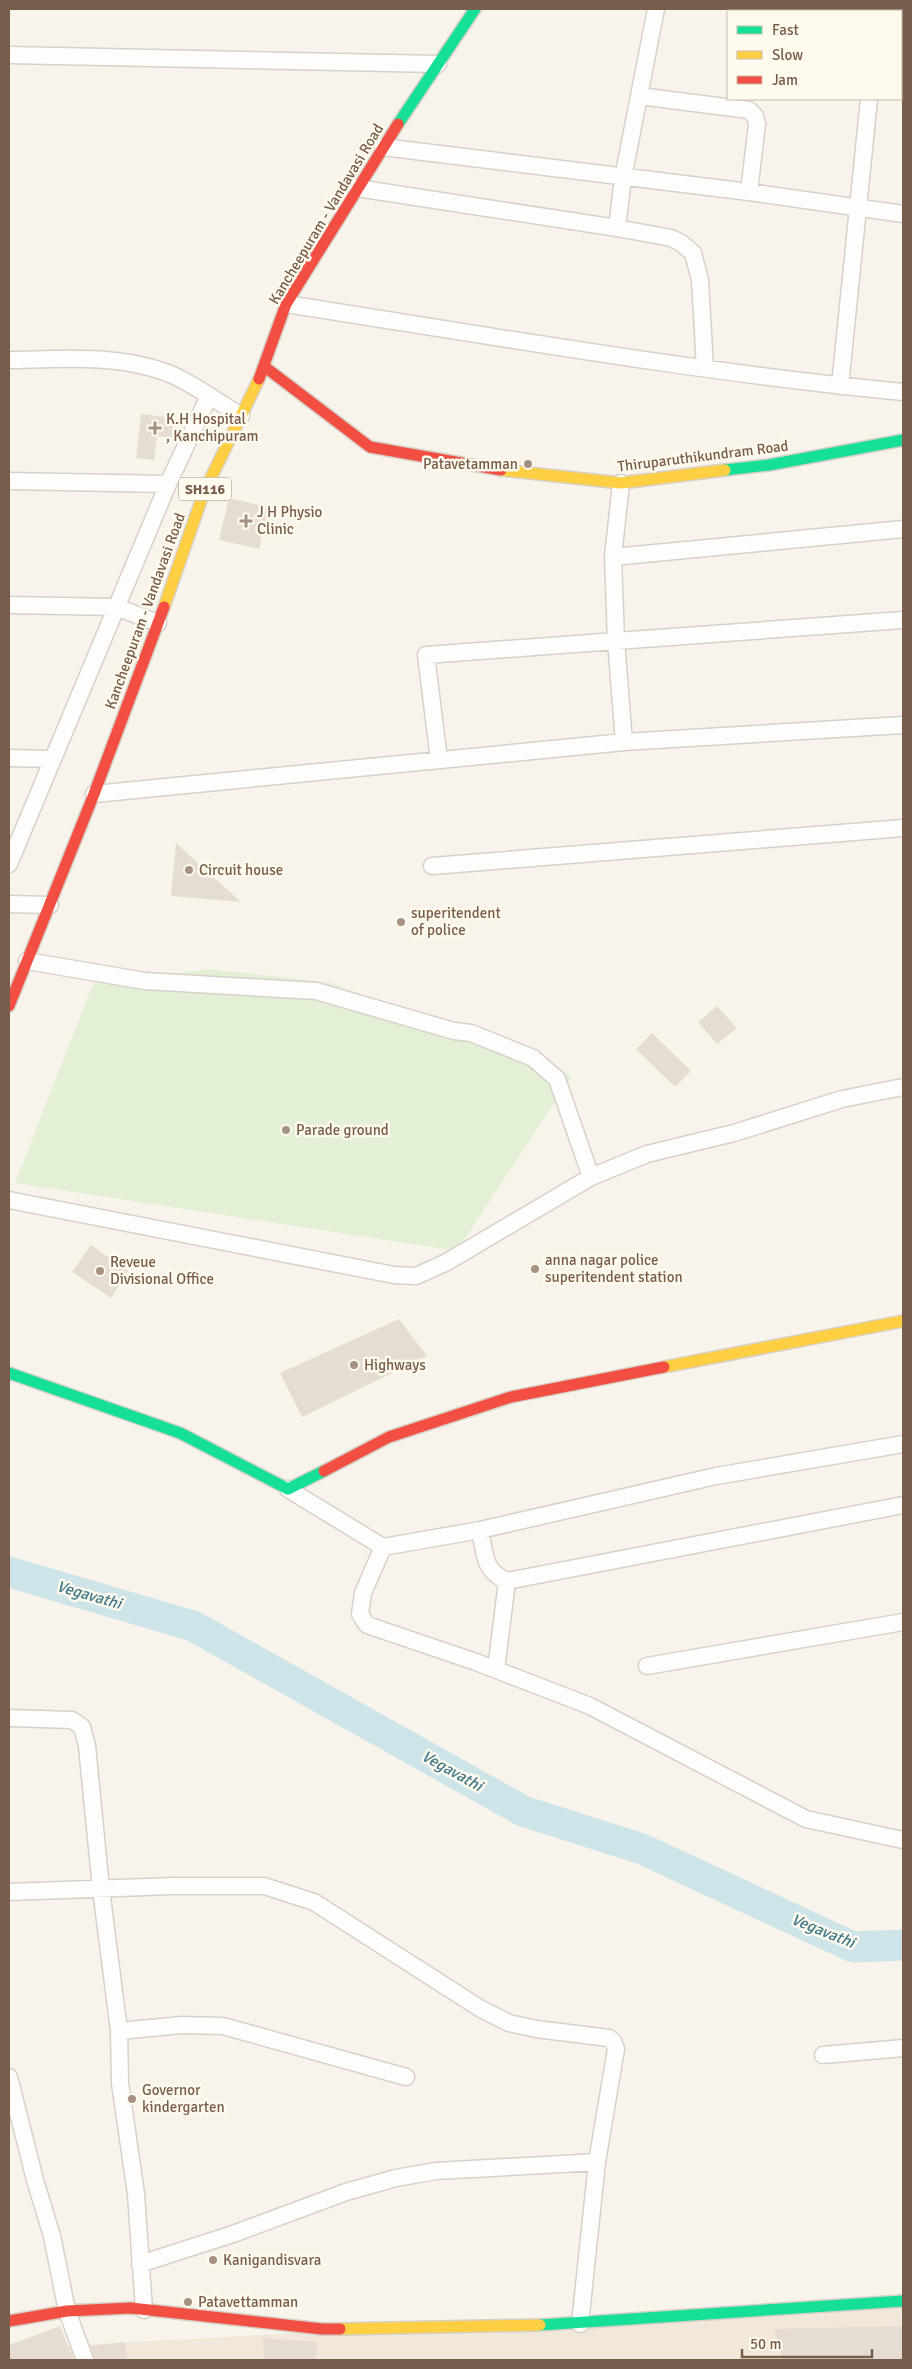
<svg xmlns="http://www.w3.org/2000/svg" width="912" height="2369" viewBox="0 0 912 2369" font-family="Signika,sans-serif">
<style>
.residential{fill:#f1e8d9}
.green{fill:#e3f0d6}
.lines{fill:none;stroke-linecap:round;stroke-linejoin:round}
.river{stroke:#cde4e9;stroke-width:31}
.building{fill:#e5ddd3}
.street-casing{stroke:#d7d1ca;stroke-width:19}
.fast-casing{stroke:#d6d0c7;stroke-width:14}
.slow-casing{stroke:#d6d0c7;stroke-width:14}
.jam-casing{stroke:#d6d0c7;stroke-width:14}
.street{stroke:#fefdfc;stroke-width:16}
.fast{stroke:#16e098;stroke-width:11}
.slow{stroke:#ffcf43;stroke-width:11}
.jam{stroke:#f24e42;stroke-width:11}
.poi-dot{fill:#a59283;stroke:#fffaee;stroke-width:2}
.labels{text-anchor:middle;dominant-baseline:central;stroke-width:5;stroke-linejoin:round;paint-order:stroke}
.shield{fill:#fffaee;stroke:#a08d7b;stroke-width:1}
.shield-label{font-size:14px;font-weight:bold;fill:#785e4a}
.street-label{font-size:15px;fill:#785e4a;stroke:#fffaee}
.poi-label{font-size:15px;fill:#785e4a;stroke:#fffaee;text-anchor:start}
.water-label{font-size:16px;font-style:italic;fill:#427a8c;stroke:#fffaee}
</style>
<rect width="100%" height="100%" fill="#f8f4ec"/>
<path class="residential" d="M 903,2299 L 903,2360 L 9,2360 L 9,2349 Z"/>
<path class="green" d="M 209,969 L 332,983 L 572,1076 L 457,1251 L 15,1183 L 93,984 Z"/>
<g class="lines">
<path class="river" d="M 9,1572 L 193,1626 L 523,1811 L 642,1849 L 853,1947 L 903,1945"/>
</g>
<path class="building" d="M 141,414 L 174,418 L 172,438 L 157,436 L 154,460 L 136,458 Z
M 229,498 L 268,507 L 259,549 L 219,540 Z
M 176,843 L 241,902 L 171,896 Z
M 717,1006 L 737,1028 L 717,1044 L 698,1022 Z
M 652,1033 L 691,1071 L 675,1087 L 636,1049 Z
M 91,1245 L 128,1271 L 111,1298 L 72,1272 Z
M 399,1319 L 427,1356 L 302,1417 L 280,1373 Z
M 60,2326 L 74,2360 L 9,2360 L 9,2345 Z
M 903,2326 L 903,2360 L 783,2360 L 774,2329 Z
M 263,2338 L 317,2342 L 316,2360 L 264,2360 Z
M 125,2342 L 127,2360 L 95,2360 L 91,2346 Z"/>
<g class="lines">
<g class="street-casing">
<path id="street" d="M 656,9 L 623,178 L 617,228 L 671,238 L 681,243 L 693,253 L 700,280 L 705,368
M 824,9 L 849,11
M 901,16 L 903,16
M 9,55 L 438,64
M 639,96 L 749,110 L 755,116 L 757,124 L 749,192
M 383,147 L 749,192 L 903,214
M 357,188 L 617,228
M 286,304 C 491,336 696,372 903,392
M 9,360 C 60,359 116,354 165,372 C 188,380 218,402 241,416
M 840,386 L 869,99
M 9,481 L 168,484
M 613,557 L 903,529
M 9,605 L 116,607 L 158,623
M 624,742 L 616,641 L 903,620
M 9,758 L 51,759
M 439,760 L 426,655 L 616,641 L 613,557 L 621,483
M 94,794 L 624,742 L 903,725
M 9,864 L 168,484 L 209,396
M 432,866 L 903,828
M 9,904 L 50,905
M 27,961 L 145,981 L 316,991 L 454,1031 L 471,1033 L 533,1058 L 557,1079 L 591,1177
M 9,1200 L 394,1275 L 416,1276 L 447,1262 L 591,1177 L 647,1154 L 734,1133 L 842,1099 L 903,1087
M 288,1489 L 383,1547 L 480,1530 L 716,1476 L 903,1444
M 480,1530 C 485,1553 483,1571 507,1581 L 903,1505
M 383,1547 L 363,1593 L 360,1614 L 367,1625 L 476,1662 L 590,1706 L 806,1819 L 903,1840
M 647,1666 L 903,1622
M 496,1670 L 507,1581
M 9,1718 L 72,1720 L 82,1727 L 87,1746 L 101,1889 L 119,2031 L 120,2083 L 136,2194 L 144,2310
M 9,1892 L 173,1886 L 264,1886 L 314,1902 L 481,2009 L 509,2023 L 536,2029 L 609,2038 L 613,2041 L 616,2049 L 597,2162 L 580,2324
M 119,2031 L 182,2025 L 223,2026 L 406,2077
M 823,2055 L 903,2048
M 9,2077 L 35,2180 L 52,2236 L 67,2311 L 85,2360
M 140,2264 L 233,2234 L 346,2192 L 396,2178 L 436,2171 L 597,2162"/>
</g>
<g class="fast-casing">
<path id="fast" d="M 398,124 L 475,9
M 725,470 L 769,465 L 903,440
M 9,1373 L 180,1433 L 288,1489 L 324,1471
M 540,2325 L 903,2301"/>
</g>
<g class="slow-casing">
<path id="slow" d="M 501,470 L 621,483 L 725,470
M 164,607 L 204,492 L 259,379
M 664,1367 L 903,1321
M 340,2329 L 540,2325"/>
</g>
<g class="jam-casing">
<path id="jam" d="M 265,367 L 370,447 L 501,470
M 259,379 L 286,304 L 398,124
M 9,1006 L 94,794 L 164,607
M 324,1471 L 389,1437 L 511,1397 L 664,1367
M 9,2321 L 67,2311 L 131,2308 L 322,2329 L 340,2329"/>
</g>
<use href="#street" class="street"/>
<use href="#fast" class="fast"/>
<use href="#slow" class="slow"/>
<use href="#jam" class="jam"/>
</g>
<g class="poi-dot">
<path d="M152.5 420.5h5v5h5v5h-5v5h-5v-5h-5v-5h5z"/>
<circle cx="528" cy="464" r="5"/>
<path d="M243.5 513.5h5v5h5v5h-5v5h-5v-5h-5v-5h5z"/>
<circle cx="189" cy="870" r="5"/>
<circle cx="401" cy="922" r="5"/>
<circle cx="286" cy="1130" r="5"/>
<circle cx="535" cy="1269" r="5"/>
<circle cx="100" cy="1271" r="5"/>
<circle cx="354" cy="1365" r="5"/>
<circle cx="132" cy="2099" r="5"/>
<circle cx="213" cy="2260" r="5"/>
<circle cx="188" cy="2302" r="5"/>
</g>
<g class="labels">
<rect class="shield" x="179" y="477.5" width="52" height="23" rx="4"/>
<g class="shield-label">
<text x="205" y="489">SH116</text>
</g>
<g class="street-label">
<text transform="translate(326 214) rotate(-59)">Kancheepuram - Vandavasi Road</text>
<text transform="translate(703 456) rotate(-7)">Thiruparuthikundram Road</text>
<text transform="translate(145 611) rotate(-70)">Kancheepuram - Vandavasi Road</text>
</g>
<g class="poi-label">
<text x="166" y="419">K.H Hospital<tspan x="166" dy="17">, Kanchipuram</tspan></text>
<text x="518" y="464" text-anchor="end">Patavetamman</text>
<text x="257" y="512">J H Physio<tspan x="257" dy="17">Clinic</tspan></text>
<text x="199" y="870">Circuit house</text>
<text x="411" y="913">superitendent<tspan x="411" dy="17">of police</tspan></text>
<text x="296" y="1130">Parade ground</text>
<text x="545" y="1260">anna nagar police<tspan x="545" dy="17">superitendent station</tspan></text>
<text x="110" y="1262">Reveue<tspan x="110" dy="17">Divisional Office</tspan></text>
<text x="364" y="1365">Highways</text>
<text x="142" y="2090">Governor<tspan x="142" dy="17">kindergarten</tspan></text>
<text x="223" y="2260">Kanigandisvara</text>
<text x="198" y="2302">Patavettamman</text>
</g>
<g class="water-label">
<text transform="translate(89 1595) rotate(16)">Vegavathi</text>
<text transform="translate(452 1771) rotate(29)">Vegavathi</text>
<text transform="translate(823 1931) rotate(22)">Vegavathi</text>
</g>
</g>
<rect width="912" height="2369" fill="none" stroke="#785e4a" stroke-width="20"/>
<rect x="727" y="10" width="175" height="90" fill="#fffaee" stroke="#c9bcac"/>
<rect x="737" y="26" width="25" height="8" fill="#16e098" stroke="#c9bcac"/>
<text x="772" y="35" font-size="15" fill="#785e4a">Fast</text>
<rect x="737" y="51" width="25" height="8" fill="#ffcf43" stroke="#c9bcac"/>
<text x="772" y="60" font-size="15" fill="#785e4a">Slow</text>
<rect x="737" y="76" width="25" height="8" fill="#f24e42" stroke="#c9bcac"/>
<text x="772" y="85" font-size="15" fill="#785e4a">Jam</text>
<path d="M742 2349v8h130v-8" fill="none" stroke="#785e4a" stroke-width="2.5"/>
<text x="750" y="2349" font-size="15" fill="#785e4a" stroke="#fffaee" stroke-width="4" paint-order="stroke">50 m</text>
</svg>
